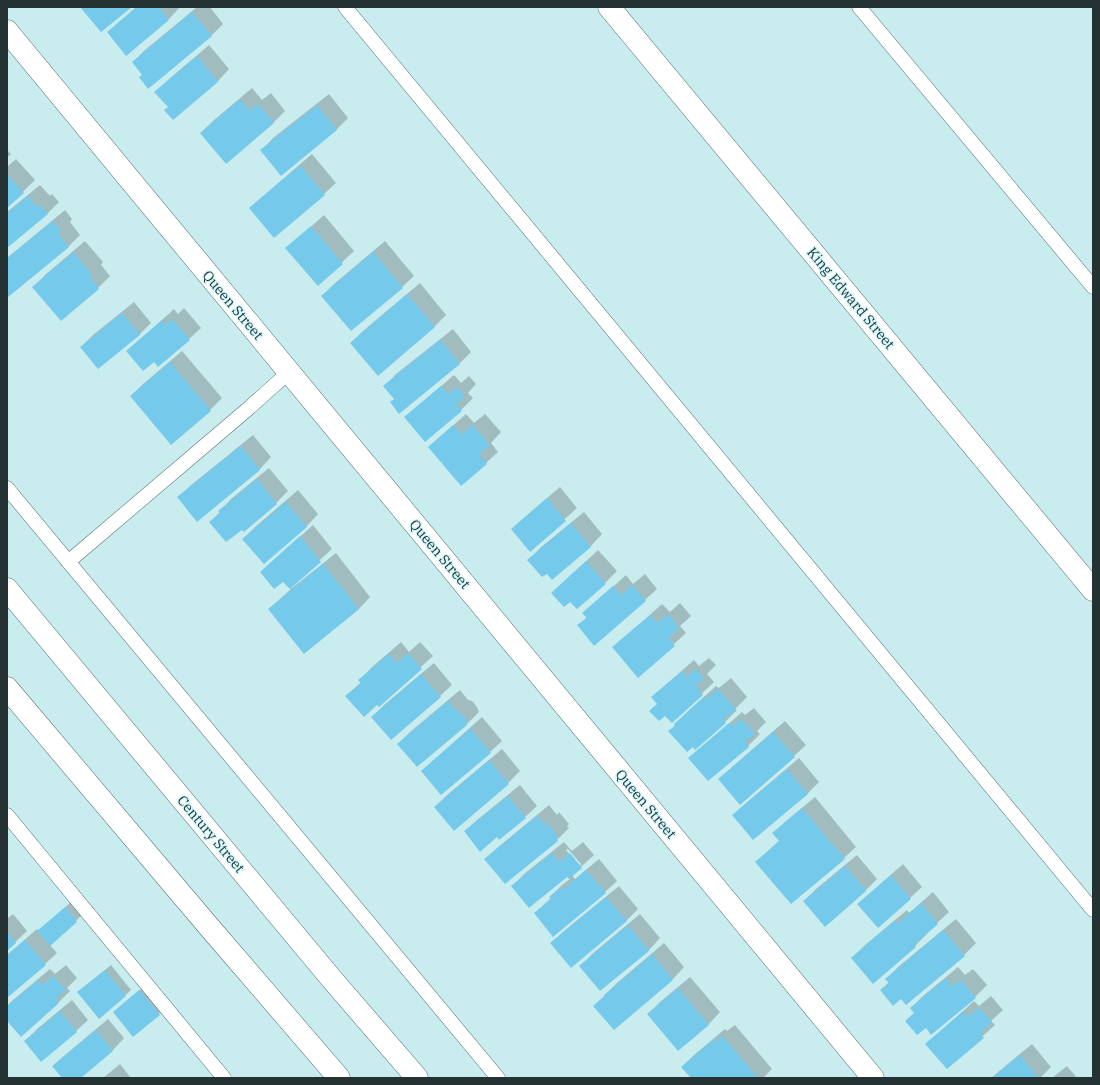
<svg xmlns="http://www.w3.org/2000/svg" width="1100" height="1085" viewBox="0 0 1100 1085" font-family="'IBM Plex Serif',serif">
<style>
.shadow{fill:#0003;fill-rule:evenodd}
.building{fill:#75caec}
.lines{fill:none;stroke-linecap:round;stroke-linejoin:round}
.service-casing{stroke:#507073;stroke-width:15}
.minor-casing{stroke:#507073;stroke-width:23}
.primary-casing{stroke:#507073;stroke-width:23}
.service{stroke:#fff;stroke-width:14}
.minor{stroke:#fff;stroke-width:22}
.primary{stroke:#fff;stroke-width:22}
.labels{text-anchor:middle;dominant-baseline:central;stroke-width:3;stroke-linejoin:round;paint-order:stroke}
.street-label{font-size:14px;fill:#243233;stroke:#d6f9fc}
</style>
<rect width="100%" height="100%" fill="#c9ecef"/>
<path class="shadow" d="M 136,7 L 180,7 L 169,19 L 127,55 L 108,32 Z
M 197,7 L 210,7 L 223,24 L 212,35 L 148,87 L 143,74 L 133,62 L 145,50 Z
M 209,45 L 229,69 L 218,81 L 173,119 L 169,107 L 156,92 L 168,80 Z
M 252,88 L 262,100 L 271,93 L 285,111 L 274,122 L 226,163 L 201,133 L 213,121 Z
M 329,94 L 348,118 L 337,129 L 281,174 L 262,150 L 273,138 Z
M 7,150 L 11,154 L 7,158 Z
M 312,154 L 336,183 L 324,194 L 250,208 L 262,197 Z
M 16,159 L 35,180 L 7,207 L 7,167 Z
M 40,185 L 50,196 L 52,194 L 59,202 L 47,214 L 7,247 L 7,212 Z
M 65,210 L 72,219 L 70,222 L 80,235 L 69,246 L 7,297 L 7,258 Z
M 324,215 L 354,251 L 318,285 L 287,248 Z
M 85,241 L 103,262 L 101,265 L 110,276 L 98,288 L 61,319 L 34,287 L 45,275 Z
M 385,241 L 414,276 L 402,287 L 322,296 L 334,284 Z
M 420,283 L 446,315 L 435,326 L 378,374 L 351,343 L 363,331 Z
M 134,302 L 151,323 L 139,335 L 81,347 L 93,335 Z
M 184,308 L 201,328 L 189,339 L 154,361 L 128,351 L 174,309 L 178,314 Z
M 453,329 L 471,352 L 459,364 L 395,399 L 385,386 L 396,374 Z
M 182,351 L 222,398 L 210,410 L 131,396 L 143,384 Z
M 454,375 L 461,383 L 469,376 L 476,384 L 468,393 L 473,398 L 461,410 L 425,440 L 418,406 Z
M 466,414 L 474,423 L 485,414 L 501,432 L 491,443 L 498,452 L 486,463 L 429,447 Z
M 253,435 L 271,457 L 260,469 L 197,520 L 179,497 L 190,486 Z
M 269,468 L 288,491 L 276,503 L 244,530 L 242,529 L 211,522 L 231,499 Z
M 560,487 L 577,508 L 530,550 L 524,518 Z
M 298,490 L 318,514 L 307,526 L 264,562 L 243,539 L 255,527 Z
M 584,512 L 602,534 L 591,546 L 552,578 L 547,572 L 529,560 L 540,548 Z
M 313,525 L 332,549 L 290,587 L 292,588 L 336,553 L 370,597 L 359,609 L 304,653 L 269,609 L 291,589 L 284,580 L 273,561 Z
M 598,550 L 617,571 L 605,583 L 552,593 Z
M 645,574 L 657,589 L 645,600 L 578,626 L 587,617 L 584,613 L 626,575 L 633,584 Z
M 680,603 L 691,616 L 680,626 L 686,633 L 639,676 L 613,648 L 662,604 L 670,612 Z
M 401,642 L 409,652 L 420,642 L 433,656 L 379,705 L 347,696 L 361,682 L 360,680 L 371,668 Z
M 709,658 L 716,665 L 707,674 L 714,682 L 672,722 L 652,697 L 694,660 L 699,666 Z
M 434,663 L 452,685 L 440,696 L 373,717 L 384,705 Z
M 731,678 L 747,697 L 735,709 L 737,710 L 725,722 L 695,748 L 670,731 L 687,712 L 716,686 L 719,688 Z
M 460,690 L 468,700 L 472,701 L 477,707 L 479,712 L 467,724 L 398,744 L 410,732 Z
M 754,708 L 766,722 L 757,731 L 760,734 L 748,746 L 690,758 L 742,712 L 745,715 Z
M 482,717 L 502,741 L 490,752 L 422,771 Z
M 785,721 L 806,745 L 794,756 L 731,768 Z
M 502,749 L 520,771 L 508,783 L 454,829 L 435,807 L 447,795 Z
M 799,758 L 819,782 L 807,794 L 734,815 L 746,803 Z
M 520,785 L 537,806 L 525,817 L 497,836 L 465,831 L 477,820 Z
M 815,797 L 856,847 L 844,858 L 756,862 L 780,840 L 774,833 L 785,822 Z
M 549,805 L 557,815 L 559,812 L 569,824 L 567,826 L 569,828 L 557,840 L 486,859 L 497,848 Z
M 564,842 L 572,851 L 583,842 L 594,855 L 572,875 L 575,879 L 599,859 L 617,881 L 605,892 L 535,913 L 551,898 L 550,897 L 562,885 L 570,879 L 568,875 L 513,886 L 524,874 ZM 568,849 L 581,864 L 580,866 L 566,850 Z
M 857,855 L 877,879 L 865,891 L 804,901 L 816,889 Z
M 903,864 L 922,887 L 878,927 L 858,904 Z
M 619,886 L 638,909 L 626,921 L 552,943 L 564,931 Z
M 933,892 L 949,912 L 926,933 L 927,934 L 915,946 L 873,982 L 852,958 L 864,946 L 907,910 L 909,913 Z
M 71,902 L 82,915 L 50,945 L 57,953 L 45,964 L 7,997 L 7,955 L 37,929 L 39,931 Z
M 13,914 L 27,931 L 7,950 L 7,919 Z
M 640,914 L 660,938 L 649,950 L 600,990 L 581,966 L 592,954 Z
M 956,919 L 976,943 L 964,955 L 906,1003 L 902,998 L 881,990 L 889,982 L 887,979 L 898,967 Z
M 664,943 L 684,967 L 673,979 L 614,1029 L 594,1006 L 617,983 Z
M 66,965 L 77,978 L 67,988 L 70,991 L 58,1003 L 7,1019 L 7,1006 L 13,1000 L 50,969 L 55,974 Z
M 111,965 L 131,990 L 100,1018 L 84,987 Z
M 958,967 L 965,975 L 973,969 L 987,985 L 975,997 L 926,1026 L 911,1008 L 923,996 Z
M 690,977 L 720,1012 L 709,1024 L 678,1050 L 648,1014 L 660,1002 Z
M 146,985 L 165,1008 L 133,1035 L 114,1012 Z
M 991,996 L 1003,1010 L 991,1021 L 995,1025 L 947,1068 L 927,1044 L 974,1001 L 979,1006 Z
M 72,1000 L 88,1020 L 76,1031 L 26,1041 L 37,1029 Z
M 108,1019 L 124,1038 L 113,1050 L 79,1078 L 63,1078 L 53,1066 L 65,1055 Z
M 735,1025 L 772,1069 L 763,1078 L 692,1078 L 682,1067 L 694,1055 L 725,1029 L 727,1031 Z
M 1032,1044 L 1051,1067 L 1040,1078 L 991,1078 Z
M 120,1064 L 131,1078 L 103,1078 Z
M 1067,1066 L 1077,1078 L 1052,1078 Z"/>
<path class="building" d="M 80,7 L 132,7 L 101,32 Z
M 137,7 L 159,7 L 169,20 L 126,56 L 107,32 Z
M 192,12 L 212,36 L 148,89 L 139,77 L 142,75 L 132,62 Z
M 197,56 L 218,82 L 173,120 L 164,110 L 168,107 L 154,92 Z
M 240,99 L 250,111 L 258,104 L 274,123 L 226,164 L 200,133 Z
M 317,105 L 337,130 L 281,176 L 260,150 Z
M 300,165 L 325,195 L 274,238 L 249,208 Z
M 7,174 L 24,193 L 7,208 Z
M 28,196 L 37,207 L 40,205 L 48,214 L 7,248 L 7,213 Z
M 53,221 L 61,231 L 58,234 L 69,247 L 7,298 L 7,258 Z
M 311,226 L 343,264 L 318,286 L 285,248 Z
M 73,252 L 92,275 L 90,277 L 99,289 L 61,321 L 32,287 Z
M 373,252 L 403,288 L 351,331 L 321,296 Z
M 407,294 L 435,327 L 378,376 L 350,343 Z
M 122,313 L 140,335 L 98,369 L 80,347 Z
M 172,319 L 190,340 L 158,367 L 154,362 L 143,371 L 126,351 L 162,320 L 166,325 Z
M 440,340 L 460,364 L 399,414 L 390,402 L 394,399 L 383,386 Z
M 170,362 L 211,411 L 171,445 L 130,396 Z
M 441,386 L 449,394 L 457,387 L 465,397 L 456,404 L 462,411 L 425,442 L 404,417 Z
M 453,425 L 462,434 L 473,425 L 490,445 L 479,454 L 487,464 L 461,486 L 428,447 Z
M 241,446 L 260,470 L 197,522 L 177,497 Z
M 257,479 L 277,504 L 244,532 L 242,530 L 226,542 L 209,522 L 220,513 L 218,511 Z
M 547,498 L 566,521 L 530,552 L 511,529 Z
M 286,502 L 307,527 L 264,564 L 242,539 Z
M 571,523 L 591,547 L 552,580 L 547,574 L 542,577 L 527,560 Z
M 300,536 L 321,562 L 290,589 L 283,582 L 274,589 L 260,572 Z
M 586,561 L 606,584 L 577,609 L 570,602 L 564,607 L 551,593 Z
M 323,564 L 359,609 L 304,654 L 268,609 Z
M 632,585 L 646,601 L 594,646 L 577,625 L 587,618 L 582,613 L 613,586 L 621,595 Z
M 668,614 L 679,628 L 668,638 L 675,646 L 638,678 L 612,647 L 650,615 L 657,623 Z
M 408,653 L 422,669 L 379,707 L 377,705 L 364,717 L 345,696 L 361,683 L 358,680 L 389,654 L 397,663 Z
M 696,669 L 704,678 L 695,686 L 703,695 L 672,723 L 665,716 L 659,721 L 649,711 L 657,704 L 651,697 L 682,671 L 687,677 Z
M 421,674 L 441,697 L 391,740 L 371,717 Z
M 718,689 L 736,709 L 723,720 L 726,723 L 695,750 L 693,747 L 687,752 L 668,731 L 675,726 L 674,724 L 704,697 L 706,699 Z
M 448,701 L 456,711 L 460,712 L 466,719 L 467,725 L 417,767 L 397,744 Z
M 741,719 L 755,734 L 745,742 L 749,747 L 708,781 L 688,758 L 729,723 L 732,726 Z
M 470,728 L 491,753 L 441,795 L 421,771 Z
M 773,732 L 795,757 L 740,805 L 718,779 Z
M 489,760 L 509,784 L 454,831 L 434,807 Z
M 787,769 L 808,794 L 753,840 L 732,815 Z
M 508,796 L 526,818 L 499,840 L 497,837 L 480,852 L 464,831 Z
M 802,808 L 845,859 L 791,904 L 755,862 L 779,841 L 772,833 Z
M 537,816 L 545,825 L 547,823 L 558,837 L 556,838 L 558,841 L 505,884 L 484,859 Z
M 552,853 L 559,862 L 570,853 L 582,868 L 569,879 L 567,877 L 529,908 L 511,886 Z
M 845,866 L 866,891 L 825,927 L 803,901 Z
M 586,870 L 606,893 L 553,937 L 534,913 L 551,899 L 549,897 L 561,887 L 563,890 Z
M 891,875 L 911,899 L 878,928 L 857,904 Z
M 606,897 L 627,921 L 571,968 L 550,943 Z
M 921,903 L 938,924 L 914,945 L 916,947 L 873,984 L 851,958 L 894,921 L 897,924 Z
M 65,907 L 77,922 L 50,946 L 37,931 Z
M 628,925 L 649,951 L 600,991 L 579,966 Z
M 943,930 L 965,956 L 906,1005 L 901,999 L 893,1006 L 880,990 L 889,983 L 885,979 Z
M 7,932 L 16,943 L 7,951 Z
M 25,940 L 46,965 L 7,998 L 7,955 Z
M 652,954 L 673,980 L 614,1030 L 593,1006 L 605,996 L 604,995 Z
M 105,970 L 126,996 L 99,1019 L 77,992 Z
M 53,976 L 66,990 L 55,999 L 59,1003 L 21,1037 L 7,1021 L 7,1006 L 38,980 L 42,985 Z
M 946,978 L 953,986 L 961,980 L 976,998 L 931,1035 L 926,1028 L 917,1035 L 905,1021 L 914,1013 L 910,1008 Z
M 678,988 L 709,1025 L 678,1051 L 647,1014 Z
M 139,990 L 160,1015 L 133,1037 L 113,1012 Z
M 979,1008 L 992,1022 L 980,1033 L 984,1038 L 947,1069 L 925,1044 L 962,1012 L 967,1017 Z
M 60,1011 L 77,1032 L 41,1062 L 24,1041 Z
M 96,1030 L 113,1051 L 81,1078 L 62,1078 L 52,1066 Z
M 723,1036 L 741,1058 L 758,1078 L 691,1078 L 681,1067 L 713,1040 L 715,1042 Z
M 1020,1055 L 1038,1078 L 992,1078 Z"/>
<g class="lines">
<g class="service-casing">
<path id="service" d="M 345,7 L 1093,910
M 859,7 L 1093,287
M 7,488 L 498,1078
M 68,562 L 249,408 L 289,372
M 7,815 L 224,1078"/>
</g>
<g class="minor-casing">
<path id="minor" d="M 609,7 L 1093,590
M 7,31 L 873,1078"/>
</g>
<g class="primary-casing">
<path id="primary" d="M 7,589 L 330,977 L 417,1078
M 7,688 L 210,928 L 339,1078"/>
</g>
<use href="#service" class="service"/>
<use href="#minor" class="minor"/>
<use href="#primary" class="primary"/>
</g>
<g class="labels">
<g class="street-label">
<text transform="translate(851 298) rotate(50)">King Edward Street</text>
<text transform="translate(233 305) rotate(50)">Queen Street</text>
<text transform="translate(440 554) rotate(50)">Queen Street</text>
<text transform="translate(646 804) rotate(50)">Queen Street</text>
<text transform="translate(211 834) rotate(50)">Century Street</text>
</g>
</g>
<rect width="1100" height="1085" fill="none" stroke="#243233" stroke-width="16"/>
</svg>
